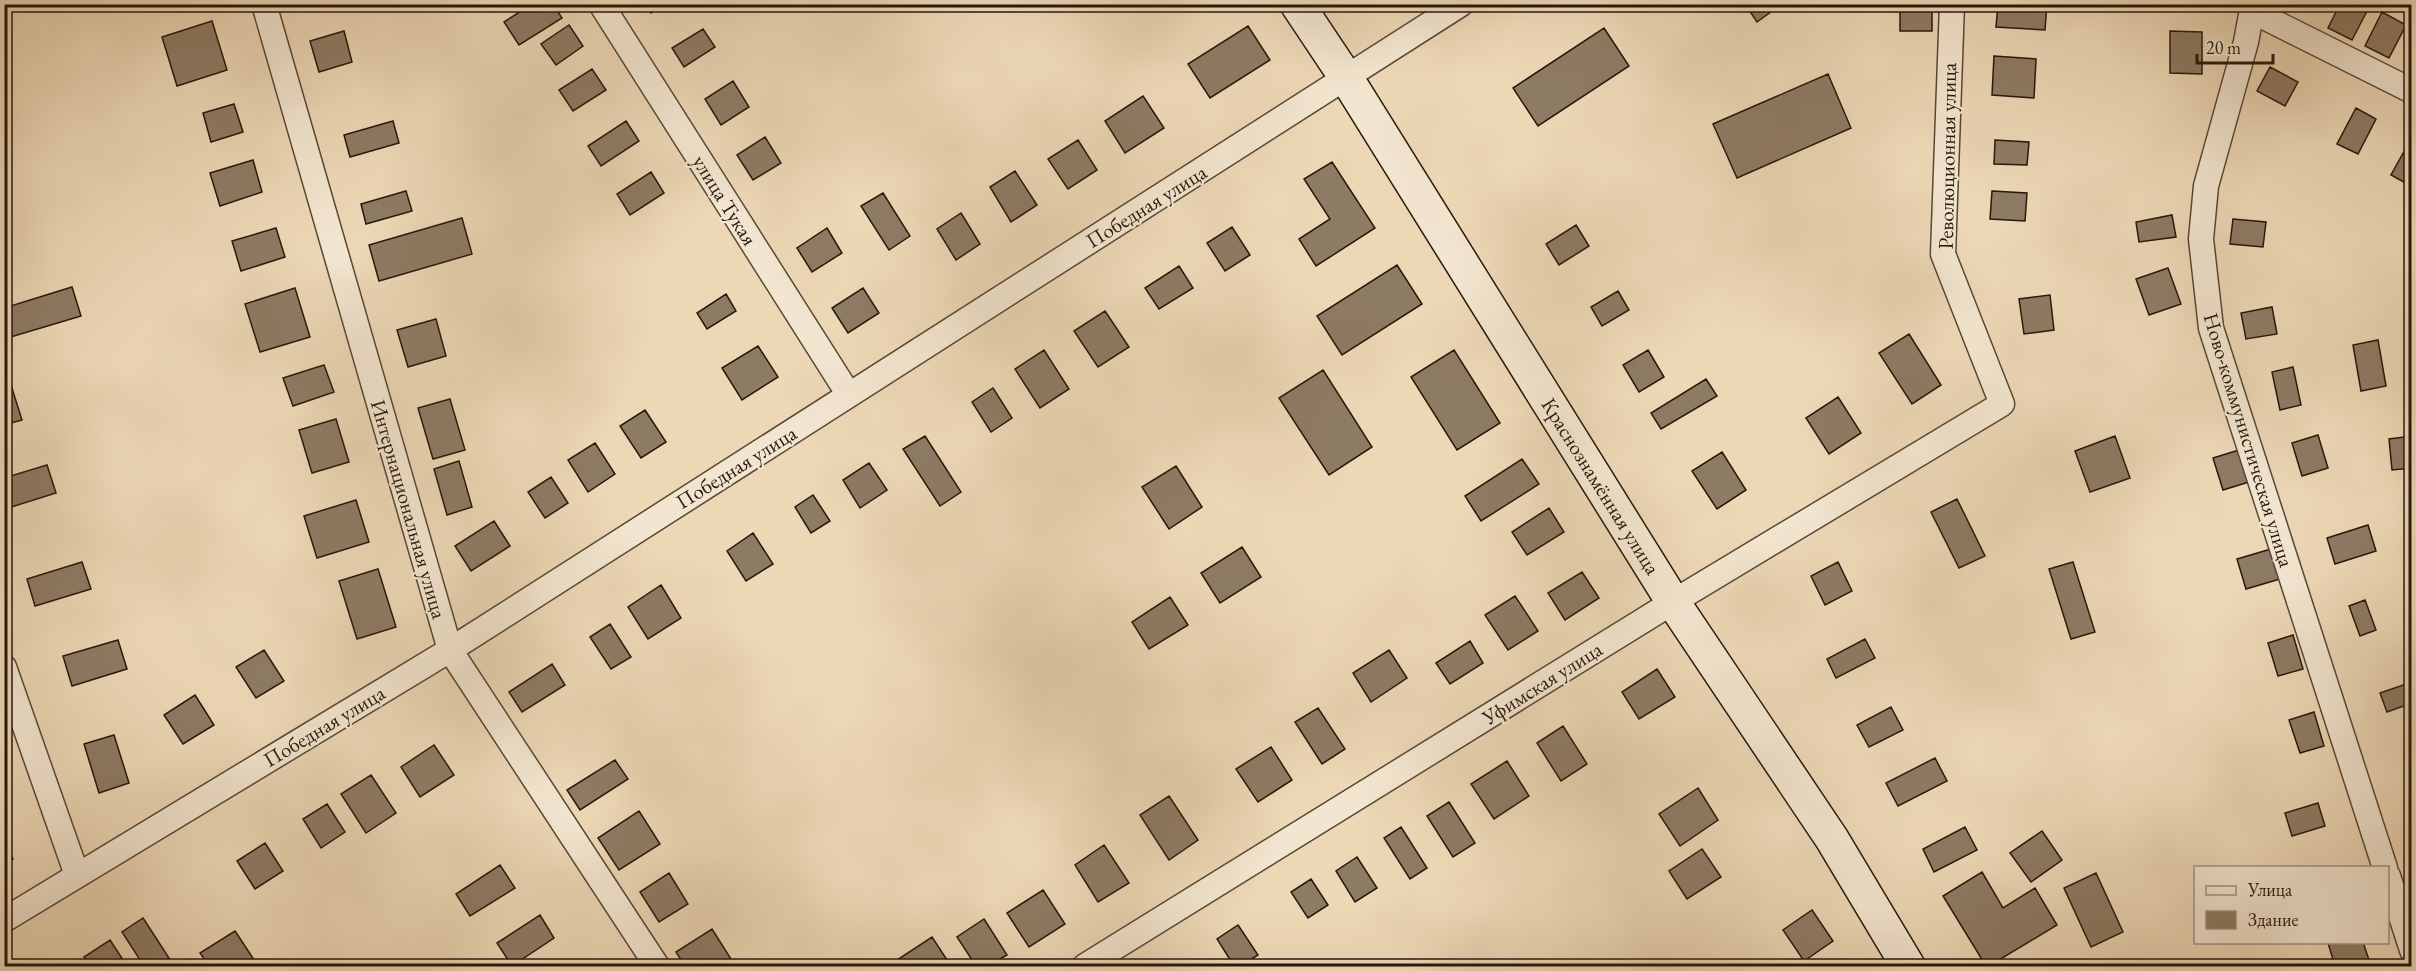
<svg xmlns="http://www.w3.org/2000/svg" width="2416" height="971" viewBox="0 0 2416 971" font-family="'EB Garamond',serif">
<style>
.building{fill:#8e7b64;stroke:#27170c;stroke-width:1.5}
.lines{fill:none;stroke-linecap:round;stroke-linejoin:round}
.street-casing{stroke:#584736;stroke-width:27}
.secondary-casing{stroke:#27170c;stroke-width:36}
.street{stroke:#f3e6d0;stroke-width:24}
.secondary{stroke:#f3e6d0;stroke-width:33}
.labels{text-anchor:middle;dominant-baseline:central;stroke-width:4.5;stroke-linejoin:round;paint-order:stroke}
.street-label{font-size:21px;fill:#27170c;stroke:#f3e6d0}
</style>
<rect width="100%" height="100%" fill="#edd8b6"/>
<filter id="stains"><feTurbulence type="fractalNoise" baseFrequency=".00333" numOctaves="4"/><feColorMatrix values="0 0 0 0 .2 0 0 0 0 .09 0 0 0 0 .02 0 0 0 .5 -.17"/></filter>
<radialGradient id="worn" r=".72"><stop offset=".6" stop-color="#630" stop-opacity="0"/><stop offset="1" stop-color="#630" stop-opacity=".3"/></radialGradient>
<path class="building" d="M 532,4 L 553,4 L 562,18 L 519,45 L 504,22 Z
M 645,4 L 665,4 L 651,13 Z
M 1745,4 L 1782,4 L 1757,22 Z
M 1900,4 L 1932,4 L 1932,31 L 1900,31 Z
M 1998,4 L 2047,4 L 2045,30 L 1996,27 Z
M 2340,4 L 2355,4 L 2367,11 L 2352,40 L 2328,28 Z
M 2382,12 L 2406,25 L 2389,58 L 2365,46 Z
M 212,21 L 227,70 L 177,86 L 162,37 Z
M 569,25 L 583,46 L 556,65 L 541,44 Z
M 1248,26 L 1270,60 L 1210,98 L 1188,64 Z
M 1604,28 L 1629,66 L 1538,126 L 1513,88 Z
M 703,29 L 715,47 L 684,67 L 672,48 Z
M 344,31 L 352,62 L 319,72 L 310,41 Z
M 2170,31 L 2202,32 L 2202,74 L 2170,73 Z
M 1994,56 L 2036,59 L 2034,98 L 1992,95 Z
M 2270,67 L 2298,82 L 2285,106 L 2257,91 Z
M 592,69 L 606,90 L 573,111 L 559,90 Z
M 1828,74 L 1851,128 L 1737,178 L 1713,124 Z
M 733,81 L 749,107 L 721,125 L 705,99 Z
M 1143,96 L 1164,128 L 1125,153 L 1105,121 Z
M 234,104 L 243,132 L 211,142 L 203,113 Z
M 2356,108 L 2376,119 L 2358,154 L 2337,144 Z
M 393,121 L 399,143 L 350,157 L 344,135 Z
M 626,121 L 639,141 L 601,166 L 588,146 Z
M 765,137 L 781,163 L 753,180 L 737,155 Z
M 2412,137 L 2412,185 L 2411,186 L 2391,175 Z
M 1078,140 L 1097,170 L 1068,189 L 1048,159 Z
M 1995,140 L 2029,142 L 2027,165 L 1994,164 Z
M 253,160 L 262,192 L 220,206 L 210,173 Z
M 1332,162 L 1375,228 L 1316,266 L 1299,239 L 1330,219 L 1304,179 Z
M 1015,171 L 1037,205 L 1011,222 L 990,187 Z
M 651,172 L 664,193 L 630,215 L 617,194 Z
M 406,191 L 412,211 L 366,224 L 361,204 Z
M 1992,191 L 2027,193 L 2025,221 L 1990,219 Z
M 883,193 L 910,236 L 889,250 L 861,206 Z
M 961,213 L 980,244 L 956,260 L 937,229 Z
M 2172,215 L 2176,237 L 2139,242 L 2136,222 Z
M 462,218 L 472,254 L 379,281 L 369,245 Z
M 2233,219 L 2266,222 L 2263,247 L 2230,244 Z
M 1576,225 L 1589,246 L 1559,265 L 1546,244 Z
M 1232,227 L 1250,255 L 1225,271 L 1207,243 Z
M 276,228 L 285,257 L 241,271 L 232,241 Z
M 827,228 L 842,253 L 812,272 L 797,248 Z
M 1397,265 L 1422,304 L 1342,355 L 1317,316 Z
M 1179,266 L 1193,288 L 1159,309 L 1145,288 Z
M 2168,268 L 2181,304 L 2149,315 L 2136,279 Z
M 72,287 L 81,316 L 4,339 L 4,308 Z
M 295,288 L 310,337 L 260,352 L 245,304 Z
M 863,288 L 879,313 L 848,333 L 832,308 Z
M 1618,291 L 1629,310 L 1602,326 L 1591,307 Z
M 726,294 L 736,311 L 707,329 L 697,313 Z
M 2050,295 L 2054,330 L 2024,334 L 2019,299 Z
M 2272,307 L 2277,334 L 2246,339 L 2241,313 Z
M 1105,311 L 1129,347 L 1098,367 L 1074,331 Z
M 436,319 L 446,356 L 408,367 L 397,330 Z
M 1909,334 L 1941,385 L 1912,404 L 1879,353 Z
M 2378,340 L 2386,386 L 2361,391 L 2353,345 Z
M 758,346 L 778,377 L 742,400 L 722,368 Z
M 1044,350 L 1069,389 L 1040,408 L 1015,369 Z
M 1454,350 L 1500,423 L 1457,450 L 1411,377 Z
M 1648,350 L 1664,377 L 1639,392 L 1623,365 Z
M 324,365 L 334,392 L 293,406 L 283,378 Z
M 2293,367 L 2301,405 L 2280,410 L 2272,372 Z
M 1323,370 L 1372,447 L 1329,475 L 1279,398 Z
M 1706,379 L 1717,396 L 1661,429 L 1651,413 Z
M 11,385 L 22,420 L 4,425 L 4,387 Z
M 993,388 L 1012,418 L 991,432 L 972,402 Z
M 1838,397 L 1861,433 L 1829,454 L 1806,418 Z
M 450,399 L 465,450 L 433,459 L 418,408 Z
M 645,410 L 666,442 L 641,458 L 620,426 Z
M 336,419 L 349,462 L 312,473 L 299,430 Z
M 2318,435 L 2328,468 L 2302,476 L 2292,443 Z
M 925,436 L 961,492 L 940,506 L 903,449 Z
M 2115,436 L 2130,478 L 2090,492 L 2075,451 Z
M 2412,436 L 2412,468 L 2392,470 L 2389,439 Z
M 595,443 L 615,474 L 588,492 L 568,460 Z
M 2239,450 L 2249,482 L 2223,490 L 2213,458 Z
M 1722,452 L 1746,490 L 1717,509 L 1692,471 Z
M 1522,459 L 1539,484 L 1481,521 L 1465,496 Z
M 459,461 L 472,507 L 447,515 L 434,469 Z
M 869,463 L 887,490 L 860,508 L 843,480 Z
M 47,465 L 56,493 L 8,508 L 4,495 L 4,478 Z
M 1176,466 L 1202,507 L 1169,529 L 1142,487 Z
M 551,477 L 568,503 L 545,518 L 528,492 Z
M 813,495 L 830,521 L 811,533 L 795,507 Z
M 1957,499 L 1985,556 L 1959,568 L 1931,512 Z
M 356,500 L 369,542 L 317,558 L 304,516 Z
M 1549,508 L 1564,532 L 1527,555 L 1512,532 Z
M 494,521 L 510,546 L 471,571 L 455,546 Z
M 2368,525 L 2376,551 L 2335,564 L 2327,538 Z
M 753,533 L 773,564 L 746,581 L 727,551 Z
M 1242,547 L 1261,577 L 1220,603 L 1201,573 Z
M 2271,549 L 2280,579 L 2246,589 L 2237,559 Z
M 82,562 L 91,589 L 35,606 L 27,579 Z
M 1838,562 L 1852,591 L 1825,605 L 1811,576 Z
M 2073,562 L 2095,632 L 2071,639 L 2049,569 Z
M 378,569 L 396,627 L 357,639 L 339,581 Z
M 1582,572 L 1599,598 L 1565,620 L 1548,593 Z
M 661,585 L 681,618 L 648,639 L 628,607 Z
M 1515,596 L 1538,631 L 1508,650 L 1485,615 Z
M 1170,597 L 1188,625 L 1149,649 L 1132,622 Z
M 2365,600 L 2376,630 L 2360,636 L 2349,606 Z
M 610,624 L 631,657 L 611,669 L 590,637 Z
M 2293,635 L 2303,669 L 2278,676 L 2268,643 Z
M 1865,639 L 1875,658 L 1836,678 L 1827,659 Z
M 118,640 L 127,669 L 72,686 L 63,656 Z
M 1470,641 L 1483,663 L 1450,684 L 1436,663 Z
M 264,650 L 284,681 L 256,698 L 236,667 Z
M 1389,650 L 1407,678 L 1371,702 L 1353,673 Z
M 552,664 L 565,685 L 522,712 L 509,692 Z
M 1657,669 L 1675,697 L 1639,719 L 1622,692 Z
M 2412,682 L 2412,703 L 2387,712 L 2380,693 Z
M 195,695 L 214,725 L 183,744 L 164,715 Z
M 1891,707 L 1903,730 L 1869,747 L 1857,725 Z
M 1318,708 L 1345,749 L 1322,764 L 1295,722 Z
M 2314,712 L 2324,746 L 2300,753 L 2289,720 Z
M 1563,726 L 1587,764 L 1561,781 L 1537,743 Z
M 114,735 L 129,783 L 99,793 L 84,744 Z
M 434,745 L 454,775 L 420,797 L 401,767 Z
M 1271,747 L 1292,780 L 1258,802 L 1236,769 Z
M 2412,753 L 2412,777 L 2404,756 Z
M 1935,758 L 1947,781 L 1898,806 L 1886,783 Z
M 615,760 L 628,779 L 580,810 L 567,790 Z
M 1507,761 L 1529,796 L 1494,819 L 1471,784 Z
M 371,775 L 396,813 L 366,833 L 341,794 Z
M 1698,788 L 1718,820 L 1680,846 L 1659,814 Z
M 1169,796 L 1198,840 L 1169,860 L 1140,815 Z
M 1449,802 L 1475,843 L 1453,857 L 1427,816 Z
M 2318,803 L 2325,826 L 2292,836 L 2285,813 Z
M 327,804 L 345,832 L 321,848 L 303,819 Z
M 639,811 L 660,844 L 619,870 L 598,838 Z
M 1401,827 L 1427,868 L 1410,879 L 1384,838 Z
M 1965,827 L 1977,850 L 1934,872 L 1923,849 Z
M 2042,831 L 2062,860 L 2031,882 L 2010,853 Z
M 4,838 L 13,859 L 4,862 Z
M 265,843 L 283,871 L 255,889 L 237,861 Z
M 1104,845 L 1129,883 L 1098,902 L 1075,865 Z
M 1702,849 L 1721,877 L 1687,899 L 1669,871 Z
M 1357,857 L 1377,888 L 1355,902 L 1336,871 Z
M 500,865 L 515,888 L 470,916 L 456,894 Z
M 1982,872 L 2003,908 L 2035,888 L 2057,925 L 1989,966 L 1986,966 L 1943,896 Z
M 669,873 L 688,904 L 659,922 L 640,892 Z
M 2096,873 L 2123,932 L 2091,947 L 2064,888 Z
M 1311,879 L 1328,905 L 1308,918 L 1291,892 Z
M 1043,890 L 1065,924 L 1029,947 L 1007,913 Z
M 1812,910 L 1833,941 L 1804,961 L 1783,930 Z
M 540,915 L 554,938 L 512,966 L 497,943 Z
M 143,918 L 169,958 L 155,966 L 144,966 L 122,932 Z
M 984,919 L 1007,955 L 988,966 L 976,966 L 957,937 Z
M 1238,925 L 1258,955 L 1240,966 L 1234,966 L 1217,939 Z
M 712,929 L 731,959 L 720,966 L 685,966 L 676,952 Z
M 235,931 L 258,966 L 209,966 L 200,953 Z
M 932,937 L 951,966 L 897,966 L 894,962 Z
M 110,940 L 127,966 L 90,966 L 84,957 Z
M 2363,942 L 2371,966 L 2335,966 L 2328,943 Z
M 1845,959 L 1850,966 L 1834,966 Z"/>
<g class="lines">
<g class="street-casing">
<path id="street" d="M 264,4 L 450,650 L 657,966
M 601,4 L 849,395
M 2253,4 L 2246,42 L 2206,186 L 2201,239 L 2211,328 L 2385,868
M 2252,11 L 2412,91
M 4,667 L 77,875
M 2388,876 L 2412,950
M 4,920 L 450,650 L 1461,4
M 1085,966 L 1673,602 L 2002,404 L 1943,254 L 1952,4"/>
</g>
<g class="secondary-casing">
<path id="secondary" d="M 1297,4 L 1347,79 L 1673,602 L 1832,839 L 1908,966"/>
</g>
<use href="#street" class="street"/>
<use href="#secondary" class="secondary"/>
</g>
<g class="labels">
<g class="street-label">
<text transform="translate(1947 156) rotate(-89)">Революционная улица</text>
<text transform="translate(725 200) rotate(58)">улица Тукая</text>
<text transform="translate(1146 206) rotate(-32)">Победная улица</text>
<text transform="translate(2249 440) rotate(73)">Ново-коммунистическая улица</text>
<text transform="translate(736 467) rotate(-32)">Победная улица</text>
<text transform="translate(1601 486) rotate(58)">Краснознамённая улица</text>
<text transform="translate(409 509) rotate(74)">Интернациональная улица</text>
<text transform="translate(1542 683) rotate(-32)">Уфимская улица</text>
<text transform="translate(324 726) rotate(-31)">Победная улица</text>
</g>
</g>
<rect width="2416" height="971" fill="none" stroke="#edd8b6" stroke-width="24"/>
<rect x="6" y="6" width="2404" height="959" fill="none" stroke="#27170c" stroke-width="3"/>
<rect x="12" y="12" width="2392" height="947" fill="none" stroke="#27170c" stroke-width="1.5"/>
<rect x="2194" y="866" width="195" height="78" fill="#f3e6d0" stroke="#a19382" stroke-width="1.5"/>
<rect x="2206" y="886" width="30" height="9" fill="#f3e6d0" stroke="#a19382" stroke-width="1.5"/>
<text x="2248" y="896" font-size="18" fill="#27170c">Улица</text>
<rect x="2206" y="911" width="30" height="18" fill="#8e7b64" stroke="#a19382" stroke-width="1.5"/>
<text x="2248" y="926" font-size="18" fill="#27170c">Здание</text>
<path d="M2197 54v9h76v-9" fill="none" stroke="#27170c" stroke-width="3"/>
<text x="2206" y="54" font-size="18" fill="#27170c" stroke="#f3e6d0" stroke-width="4.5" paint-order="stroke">20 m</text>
<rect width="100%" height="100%" filter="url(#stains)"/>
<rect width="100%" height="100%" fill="url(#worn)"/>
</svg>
